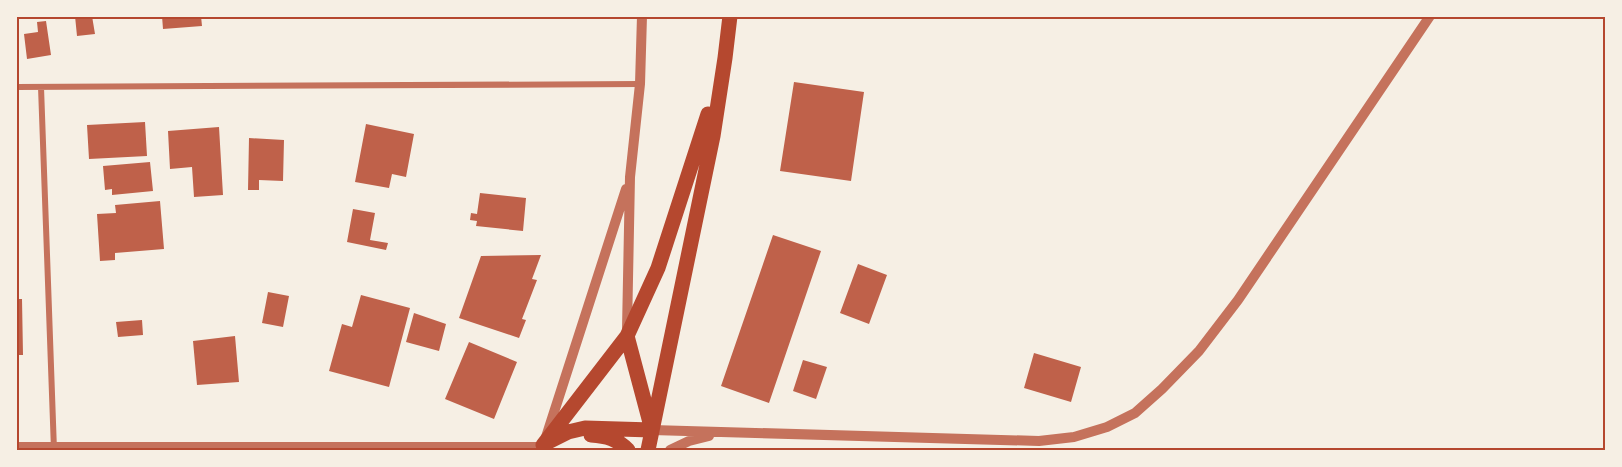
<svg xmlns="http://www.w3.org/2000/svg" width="1622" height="467" viewBox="0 0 1622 467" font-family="'Golos Text',sans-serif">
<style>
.building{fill:#bf614a}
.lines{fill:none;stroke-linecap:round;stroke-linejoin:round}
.minor{stroke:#c5725c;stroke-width:6}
.tertiary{stroke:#c5725c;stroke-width:10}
.primary{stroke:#b5482f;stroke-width:15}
.neatline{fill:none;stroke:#b5482f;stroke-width:2}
</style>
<rect width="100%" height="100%" fill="#f6efe4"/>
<path class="building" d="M 75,16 L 92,16 L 95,34 L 77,36 Z
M 162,16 L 201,16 L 202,26 L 163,29 Z
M 46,21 L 51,55 L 27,59 L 24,34 L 38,32 L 37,22 Z
M 794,82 L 864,92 L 851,181 L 780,171 Z
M 145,122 L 147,156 L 89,159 L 87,125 Z
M 366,124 L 414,134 L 406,177 L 392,174 L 389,188 L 355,182 Z
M 219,127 L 223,195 L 194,197 L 192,167 L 170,169 L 168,131 Z
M 249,138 L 284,140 L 283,181 L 259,180 L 259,190 L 248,190 Z
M 150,162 L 153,191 L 112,195 L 112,189 L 105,190 L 103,166 Z
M 480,193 L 526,198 L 523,231 L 476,226 L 477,221 L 470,220 L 471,213 L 477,214 Z
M 160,201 L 164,249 L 115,253 L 115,260 L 100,261 L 97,214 L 116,213 L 115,205 Z
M 353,209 L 375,213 L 370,240 L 388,243 L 386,250 L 347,242 Z
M 773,235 L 821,251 L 769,403 L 721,386 Z
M 541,255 L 532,279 L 537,280 L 522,319 L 526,320 L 519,338 L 459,318 L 481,256 Z
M 858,264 L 887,275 L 869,324 L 840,313 Z
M 268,292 L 289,296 L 283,327 L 262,323 Z
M 361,295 L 410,308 L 389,387 L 329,371 L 342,324 L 352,327 Z
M 16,299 L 22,299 L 23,355 L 16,355 Z
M 414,313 L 446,324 L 439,351 L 406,342 Z
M 142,320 L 143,335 L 118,337 L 116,322 Z
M 235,336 L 239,382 L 197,385 L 193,341 Z
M 469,342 L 517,362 L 494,419 L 445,399 Z
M 1034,353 L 1081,367 L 1071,402 L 1024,388 Z
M 803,360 L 827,367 L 816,399 L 793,391 Z"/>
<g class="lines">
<path class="minor" d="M 16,87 L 640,84
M 41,87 L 54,450
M 16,445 L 542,445"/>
<path class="tertiary" d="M 627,330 L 630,177 L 640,84 L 642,16
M 652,430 L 1039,441 L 1074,437 L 1107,427 L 1135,413 L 1162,389 L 1199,351 L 1238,300 L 1430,16
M 546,437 L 626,189
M 670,450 L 689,441 L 709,436"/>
<path class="primary" d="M 591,435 C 607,436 617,439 628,450
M 548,442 L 568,432 L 585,428 L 652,430 L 627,336
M 543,445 L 627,336 L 658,268 L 708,114
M 648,450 L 713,136 L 725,58 L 730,16"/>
</g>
<rect width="1622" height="467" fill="none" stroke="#f6efe4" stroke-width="36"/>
<rect x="18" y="18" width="1586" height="431" class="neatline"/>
</svg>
